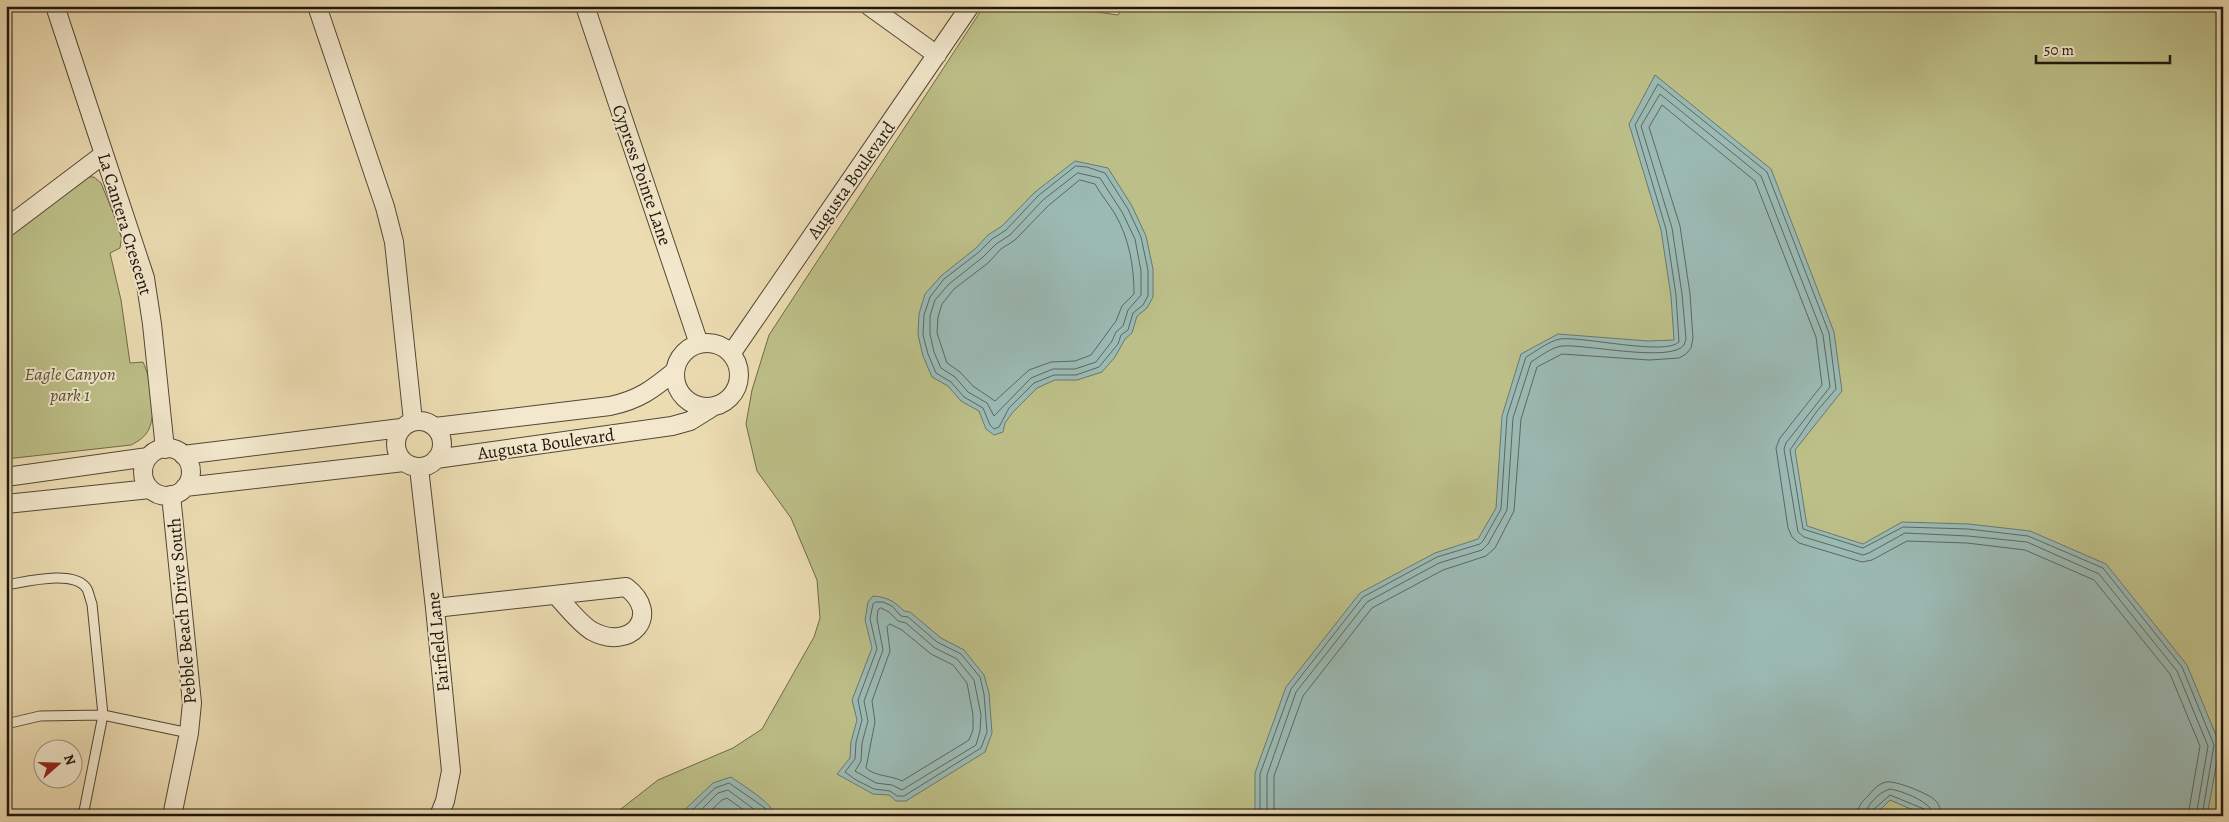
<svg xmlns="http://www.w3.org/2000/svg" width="2229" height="822" viewBox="0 0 2229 822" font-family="Alegreya,serif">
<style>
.green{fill:#bdbf88;stroke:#6e6a4a}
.water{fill:#9bbab4;stroke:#697871}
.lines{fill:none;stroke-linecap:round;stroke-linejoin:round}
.shore{stroke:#5c6860;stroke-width:1}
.service-casing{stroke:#524836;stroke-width:11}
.minor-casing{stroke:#524836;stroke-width:20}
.service{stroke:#f3e8cd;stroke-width:9}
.minor{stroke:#f3e8cd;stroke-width:18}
.labels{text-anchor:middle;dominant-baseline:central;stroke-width:4;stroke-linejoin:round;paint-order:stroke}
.street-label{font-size:18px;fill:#1e160d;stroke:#f3e8cd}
.park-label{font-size:18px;font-style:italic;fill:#565138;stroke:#f3e8cd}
</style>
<rect width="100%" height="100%" fill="#ecdcb2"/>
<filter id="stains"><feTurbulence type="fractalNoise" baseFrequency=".004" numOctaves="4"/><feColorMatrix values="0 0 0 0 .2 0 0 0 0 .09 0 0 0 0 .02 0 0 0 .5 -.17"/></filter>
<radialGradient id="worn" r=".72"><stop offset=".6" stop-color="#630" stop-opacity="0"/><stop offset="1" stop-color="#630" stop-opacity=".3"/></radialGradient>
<path class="green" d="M 984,6 L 1056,6 L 1118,15 L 1123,6 L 2223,6 L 2223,816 L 612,816 L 658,780 L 733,748 L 762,729 L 814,637 L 820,618 L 817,580 L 791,518 L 757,471 L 746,424 L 752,390 L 769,335 Z
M 86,177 L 94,177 L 101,183 L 122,235 L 120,248 L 110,253 L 121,300 L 130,363 L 143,362 C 151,379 157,411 149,429 C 145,437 139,441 131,445 L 6,459 L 6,236 Z"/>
<path class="water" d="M 1655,75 L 1771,169 L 1834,332 L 1842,391 L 1795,450 L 1807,526 L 1863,544 L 1902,522 L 1969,524 L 2030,531 L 2106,564 L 2187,665 L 2220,745 L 2207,816 L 1927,816 L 1890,800 L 1874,816 L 1255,816 L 1255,773 L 1286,687 L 1360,593 L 1435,553 L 1478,539 L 1496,508 L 1502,416 L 1521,354 L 1558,334 L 1648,341 L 1674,340 L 1671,296 L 1661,230 L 1629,124 Z
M 1075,161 L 1108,168 L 1132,206 L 1146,236 L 1153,269 L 1153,297 L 1147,308 L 1137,316 L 1132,333 L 1125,339 L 1115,357 L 1102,372 L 1077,380 L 1055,380 L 1037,388 L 1013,412 L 1005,423 L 1003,432 L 994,435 L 986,429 L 979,411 L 961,401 L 948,386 L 932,377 L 923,356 L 918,335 L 919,314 L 925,294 L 941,276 L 976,248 L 988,235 L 1002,226 L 1035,192 Z
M 873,596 C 887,597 894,601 904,611 L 910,612 L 941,638 L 964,650 L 984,675 L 989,693 L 992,733 L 985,752 L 906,801 L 896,801 L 889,795 L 873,794 L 837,774 L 850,758 L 851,742 L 857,720 L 852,700 L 872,648 L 865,620 L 868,602 Z
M 731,777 C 742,785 773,803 775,816 L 678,816 L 713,783 Z"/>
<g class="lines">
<path class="shore" d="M 1076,166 L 1087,167 L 1105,173 L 1128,209 L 1141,237 L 1148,270 L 1148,296 L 1143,305 L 1133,313 L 1128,330 L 1121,335 L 1118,344 L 1099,367 L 1076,375 L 1054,375 L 1034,383 L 1009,408 L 999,427 L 994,429 L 990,425 L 983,408 L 964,397 L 951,382 L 936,373 L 928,354 L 923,335 L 924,315 L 930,297 L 944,279 L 979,252 L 992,239 L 1006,230 L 1038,196 Z
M 1078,173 L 1100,178 L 1122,212 L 1135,239 L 1141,271 L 1141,295 L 1128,310 L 1123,326 L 1116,332 L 1112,341 L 1096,362 L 1075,369 L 1053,369 L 1031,378 L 994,416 L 987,403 L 968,392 L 955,377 L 941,368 L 934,352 L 930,334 L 930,316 L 935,300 L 949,284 L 983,257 L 996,244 L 1010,235 L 1043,200 Z
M 1080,180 L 1095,184 C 1101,195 1109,204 1115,214 C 1129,238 1134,266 1134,294 L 1122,306 L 1116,321 L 1091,355 L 1075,361 L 1051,362 L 1029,370 L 995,401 L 973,386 L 960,372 L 947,363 L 937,333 L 938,317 L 942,304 L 954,289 L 988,263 L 1001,249 L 1015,240 L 1048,206 Z
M 876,602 L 883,602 L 892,606 L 901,616 L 908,617 L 937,642 L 961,654 L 980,677 L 984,694 L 987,732 L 981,748 L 904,796 L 897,796 L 890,791 L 874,789 L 856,780 L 845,772 L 855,759 L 856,742 L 862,720 L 858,700 L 877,649 L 870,619 L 873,604 Z
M 881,608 L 889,612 L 898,621 L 906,623 L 935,648 L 957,659 L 974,680 L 981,715 L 980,731 L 976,745 L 902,790 L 892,785 L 876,783 L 855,771 L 861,761 L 862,743 L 868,721 L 864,701 L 883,650 L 877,619 L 878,610 Z
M 890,624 L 902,630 L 931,654 L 953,665 L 967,683 L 973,715 L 973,730 L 969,740 L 902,781 C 891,775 876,777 866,768 L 875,722 L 872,701 L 890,651 L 887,627 Z
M 686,816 L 715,788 L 729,783 L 765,808 L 770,816
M 695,816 L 718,793 L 728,790 L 763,816
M 705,816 L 722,800 L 727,798 L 752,816
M 1260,816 L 1260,774 L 1291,689 L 1363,597 L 1437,557 L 1480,544 L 1483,541 L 1501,509 L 1507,416 L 1526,357 C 1535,352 1549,341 1560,339 C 1583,336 1665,356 1679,342 L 1676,295 L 1666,229 L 1635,125 L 1658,84 L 1767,172 L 1829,333 L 1836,389 L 1817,411 L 1790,450 L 1803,529 L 1863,548 L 1903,527 L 1968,529 L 2028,536 L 2103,568 L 2182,667 L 2214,745 L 2202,816
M 1267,816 L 1267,775 L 1296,692 L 1367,602 L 1439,563 L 1482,550 L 1488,544 L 1507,510 L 1513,418 L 1531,362 C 1539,357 1552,347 1562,346 C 1586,344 1671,363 1684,345 L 1686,339 L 1682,294 L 1672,228 L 1641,126 L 1660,94 L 1761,176 L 1823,335 L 1830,387 L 1786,443 L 1784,449 L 1798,532 L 1804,537 L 1863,555 L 1869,553 L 1905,533 L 1968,536 L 2027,542 L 2099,574 L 2177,671 L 2208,746 L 2196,816
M 1274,816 L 1274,776 L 1303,696 L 1372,608 L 1443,570 L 1486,556 L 1495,548 L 1514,511 L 1521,419 L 1537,367 L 1562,354 L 1649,360 L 1679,358 L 1686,354 L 1691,348 L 1693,338 L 1690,294 L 1680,226 L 1649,127 L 1662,105 L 1755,181 L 1816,337 L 1822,385 L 1780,438 L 1776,448 L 1788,528 L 1792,537 L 1799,543 L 1862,562 L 1872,560 L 1907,541 L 1967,543 L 2025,550 L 2094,580 L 2170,674 L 2200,746 L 2188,816
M 1857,816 C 1858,807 1861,802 1868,796 C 1873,790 1878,784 1886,782 C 1895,780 1930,794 1936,801 C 1940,806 1941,810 1941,816
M 1865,816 C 1866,805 1879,792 1890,789 C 1902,791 1933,802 1934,816
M 1871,816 L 1873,810 L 1890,795 L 1924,809 L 1927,816"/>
<g class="service-casing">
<path id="service" d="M 6,585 C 25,582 75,569 87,589 C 89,593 90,599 92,604 L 103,715 L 83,816
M 6,724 L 40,716 L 103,715 L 189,733"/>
</g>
<g class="minor-casing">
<path id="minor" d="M 55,6 L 145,278 L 152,324 L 165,449
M 317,6 L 385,207 L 394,242 L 413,421
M 585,6 L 699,344
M 869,6 L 937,55
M 6,228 L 104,154
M675 375a32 32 0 1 1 64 0a32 32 0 1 1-64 0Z
M 731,354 L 970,6
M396 444a23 23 0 1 1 46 0a23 23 0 1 1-46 0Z
M 435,427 L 610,406 C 639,400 653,389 675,371
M143 472a24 24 0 1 1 48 0a24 24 0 1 1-48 0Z
M 183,455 L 401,428
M 436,459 L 672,426 L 690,421 L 711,408
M 419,468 L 435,608 L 451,771 L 445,801 L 439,816
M 6,477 L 148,457
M 185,487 L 404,462
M 171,495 L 192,703 L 189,733 L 172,816
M 6,504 L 150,489
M 435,608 L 626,587 C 663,615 630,652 592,631 C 580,624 565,605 556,595"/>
</g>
<use href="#service" class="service"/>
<use href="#minor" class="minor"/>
</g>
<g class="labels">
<g class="street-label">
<text transform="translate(642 175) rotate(71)">Cypress Pointe Lane</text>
<text transform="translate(851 180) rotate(-55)">Augusta Boulevard</text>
<text transform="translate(125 224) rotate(73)">La Cantera Crescent</text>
<text transform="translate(546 444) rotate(-8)">Augusta Boulevard</text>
<text transform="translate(182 611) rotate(-95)">Pebble Beach Drive South</text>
<text transform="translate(438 642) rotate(-96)">Fairfield Lane</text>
</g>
<g class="park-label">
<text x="70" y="374">Eagle Canyon<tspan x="70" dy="21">park 1</tspan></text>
</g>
</g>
<rect width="2229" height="822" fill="none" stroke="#ecdcb2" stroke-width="25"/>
<rect x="8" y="8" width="2214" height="807" fill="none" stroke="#1e160d" stroke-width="2.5"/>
<rect x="12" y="12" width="2204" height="797" fill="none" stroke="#1e160d"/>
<g transform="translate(58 764) rotate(70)"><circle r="24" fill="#f3e8cd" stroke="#9e9480"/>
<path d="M0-4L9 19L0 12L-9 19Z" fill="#8f2418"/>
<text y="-8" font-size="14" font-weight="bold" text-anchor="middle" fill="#1e160d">N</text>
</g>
<path d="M2036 55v8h134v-8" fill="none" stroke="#1e160d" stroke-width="2.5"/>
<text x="2044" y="55" font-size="15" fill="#1e160d" stroke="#f3e8cd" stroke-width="4" paint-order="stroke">50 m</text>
<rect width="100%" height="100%" filter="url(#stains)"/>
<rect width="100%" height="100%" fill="url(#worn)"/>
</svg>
